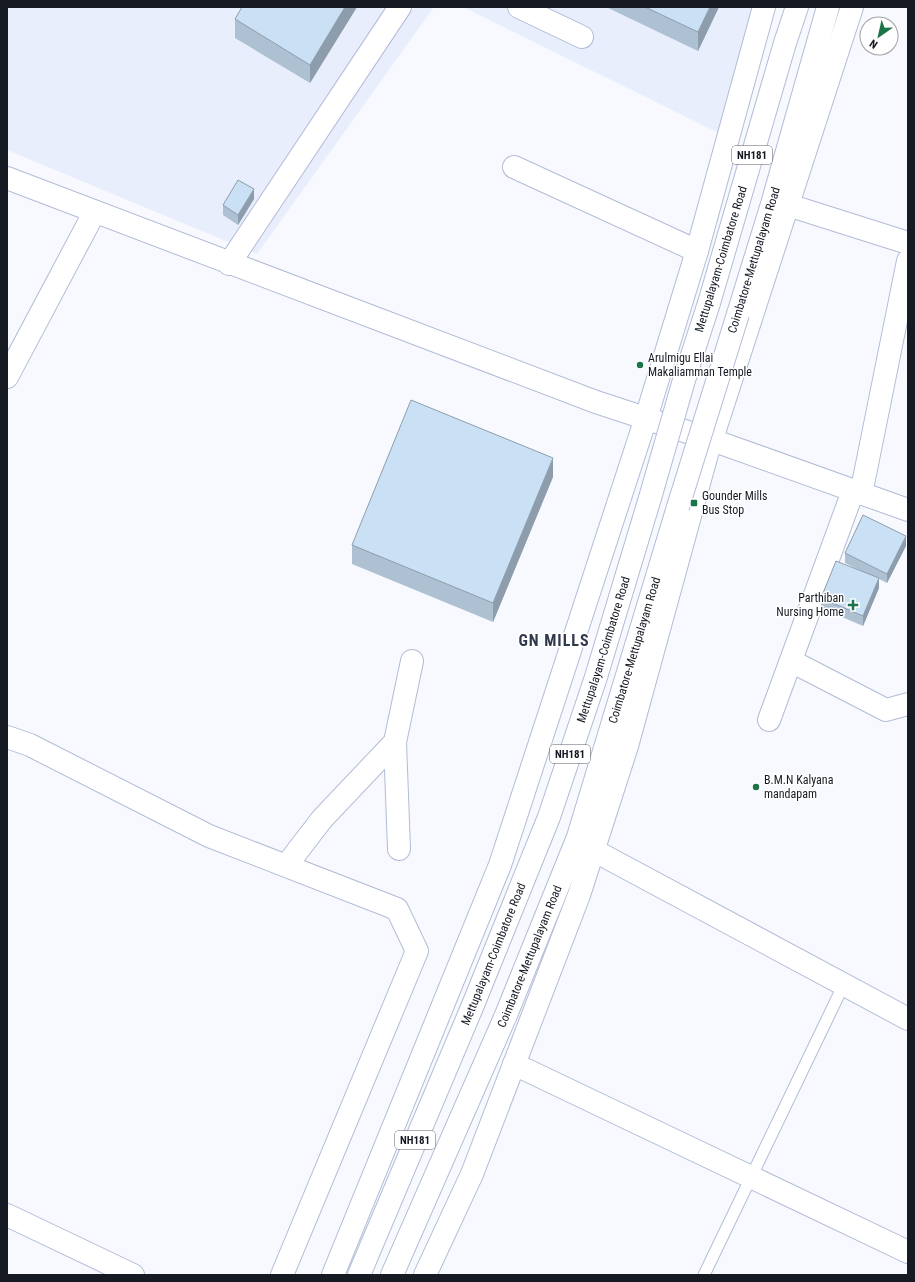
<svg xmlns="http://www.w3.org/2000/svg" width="915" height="1282" viewBox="0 0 915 1282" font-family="'Roboto Condensed',sans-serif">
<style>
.built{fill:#e8eefb}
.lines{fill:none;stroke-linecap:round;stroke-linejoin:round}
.service-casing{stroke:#b1bcd6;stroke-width:13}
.minor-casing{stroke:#b1bcd6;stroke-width:24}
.tertiary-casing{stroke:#b1bcd6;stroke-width:24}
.secondary-casing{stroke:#b1bcd6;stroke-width:24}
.trunk-casing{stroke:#b1bcd6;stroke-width:24}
.service{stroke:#fff;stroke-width:11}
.minor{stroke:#fff;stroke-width:22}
.tertiary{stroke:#fff;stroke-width:22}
.secondary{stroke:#fff;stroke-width:22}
.trunk{stroke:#fff;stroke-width:22}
.trunk-bridge-casing{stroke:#b1bcd6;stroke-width:24;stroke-linecap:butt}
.trunk-bridge{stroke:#fff;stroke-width:22}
.wall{fill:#adc1d3}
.shaded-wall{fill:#8d9dac}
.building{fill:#c9e0f5;stroke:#8d9dac}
.poi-dot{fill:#1d7448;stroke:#fff;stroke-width:1.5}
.labels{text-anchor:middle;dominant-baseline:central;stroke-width:3;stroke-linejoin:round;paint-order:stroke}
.shield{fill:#fff;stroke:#5c5f65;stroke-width:1}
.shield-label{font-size:11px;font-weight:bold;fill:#161a23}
.street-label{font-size:12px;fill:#161a23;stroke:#fff}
.poi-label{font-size:12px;fill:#161a23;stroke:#fff;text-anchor:start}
.district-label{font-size:16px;font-weight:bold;letter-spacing:1px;fill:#2f384d;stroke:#fff}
</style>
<rect width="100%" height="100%" fill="#f7f9ff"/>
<path class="built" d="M 7,7 L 434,7 L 257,254 L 7,150 Z
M 463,7 L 757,7 L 719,133 Z"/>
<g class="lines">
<g class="service-casing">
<path id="service" d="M 704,1275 L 844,984"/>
</g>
<g class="minor-casing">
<path id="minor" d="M 519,7 L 582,37
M 514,167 L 697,251
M 788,205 L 908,243
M 229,264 L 400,7
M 7,377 L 94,213
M 861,494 L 908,261
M 791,661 L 886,710 L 908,704
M 769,720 L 853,491
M 7,737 L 30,745 L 209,836 L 397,909 L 417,951 L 282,1275
M 399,849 L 395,742 L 412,661
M 593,850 L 908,1019
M 286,866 L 322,819 L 395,742
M 514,1064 L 908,1252
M 7,1215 L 133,1275"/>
</g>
<g class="tertiary-casing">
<path id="tertiary" d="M 333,1275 L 500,865 L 646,418 L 697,251 L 764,7
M 425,1275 L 472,1174 L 579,895 L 627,746 L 707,454 L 852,7"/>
</g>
<g class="secondary-casing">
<path id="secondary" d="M 7,178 L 596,402 L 712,440 L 908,510"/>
</g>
<g class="trunk-casing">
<g id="trunk">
<path d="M 709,303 L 785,43 L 797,7"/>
<path d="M 738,314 L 772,204 L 828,7"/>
<path id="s1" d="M 359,1275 L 473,1005 L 549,817 L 596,677 L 650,498"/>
<path id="s2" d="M 392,1275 L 506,1015 L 578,837 L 678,507"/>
</g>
</g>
<use href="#service" class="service"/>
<use href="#minor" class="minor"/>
<use href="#tertiary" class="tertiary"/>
<use href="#secondary" class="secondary"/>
<use href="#trunk" class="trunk"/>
<g class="trunk-bridge-casing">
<path id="trunk-bridge" d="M 650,498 L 684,380 L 709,303
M 678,507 L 738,314"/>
</g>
<use href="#trunk-bridge" class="trunk-bridge"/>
</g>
<path class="wall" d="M 357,7 L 310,83 L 235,38 L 235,19 Z
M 606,7 L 719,7 L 698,51 Z
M 254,199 L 238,225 L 223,215 L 223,205 Z
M 553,477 L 493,622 L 352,564 L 352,545 Z
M 906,546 L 887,583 L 879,579 L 879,588 L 863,626 L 821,608 L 821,598 L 861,571 L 845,563 L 845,553 Z"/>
<path class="shaded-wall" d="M 345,7 L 357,7 L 310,83 L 310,65 Z
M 710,7 L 719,7 L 698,51 L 698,32 Z
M 254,189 L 254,199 L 238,225 L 238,215 Z
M 553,458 L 553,477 L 493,622 L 493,603 Z
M 906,536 L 906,546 L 887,583 L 887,574 Z
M 879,578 L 879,588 L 863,626 L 863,616 Z"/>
<path class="building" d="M 242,7 L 345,7 L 310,65 L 235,19 Z
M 645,7 L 710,7 L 698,32 Z
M 238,180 L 254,189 L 238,215 L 223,205 Z
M 411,400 L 553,458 L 493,603 L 352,545 Z
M 863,515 L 906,536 L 887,574 L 845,553 Z
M 836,561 L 879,578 L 863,616 L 821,598 Z"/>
<g class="poi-dot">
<circle cx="640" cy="365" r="4"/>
<rect x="690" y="499" width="8" height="8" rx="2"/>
<path d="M851 599h4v4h4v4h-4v4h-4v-4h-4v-4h4z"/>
<circle cx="756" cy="787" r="4"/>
</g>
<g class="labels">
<g class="shield">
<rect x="732" y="146" width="40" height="18" rx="3"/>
<rect x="550" y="745" width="40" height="18" rx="3"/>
<rect x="395" y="1131" width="40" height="18" rx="3"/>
</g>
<g class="shield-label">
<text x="752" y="155">NH181</text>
<text x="570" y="754">NH181</text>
<text x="415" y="1140">NH181</text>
</g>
<g class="street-label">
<text transform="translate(721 259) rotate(-73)">Mettupalayam-Coimbatore Road</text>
<text transform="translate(754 260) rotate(-73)">Coimbatore-Mettupalayam Road</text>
<text stroke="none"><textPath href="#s1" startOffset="672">Mettupalayam-Coimbatore Road</textPath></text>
<text stroke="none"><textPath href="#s2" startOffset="671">Coimbatore-Mettupalayam Road</textPath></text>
<text stroke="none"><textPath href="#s1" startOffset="348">Mettupalayam-Coimbatore Road</textPath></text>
<text stroke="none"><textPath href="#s2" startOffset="347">Coimbatore-Mettupalayam Road</textPath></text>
</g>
<g class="poi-label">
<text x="648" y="358">Arulmigu Ellai<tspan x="648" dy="14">Makaliamman Temple</tspan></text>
<text x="702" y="496">Gounder Mills<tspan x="702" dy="14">Bus Stop</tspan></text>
<text x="844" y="598" text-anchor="end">Parthiban<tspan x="844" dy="14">Nursing Home</tspan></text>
<text x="764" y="780">B.M.N Kalyana<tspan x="764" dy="14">mandapam</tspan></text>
</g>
<g class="district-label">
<text x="554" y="640">GN MILLS</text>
</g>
</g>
<rect width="915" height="1282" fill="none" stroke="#161a23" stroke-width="16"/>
<g transform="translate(879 36) rotate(214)"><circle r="19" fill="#ffffff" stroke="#a2a3a7"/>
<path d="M0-3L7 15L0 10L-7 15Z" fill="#1d7448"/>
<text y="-6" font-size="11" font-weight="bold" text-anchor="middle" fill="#161a23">N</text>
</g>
</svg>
